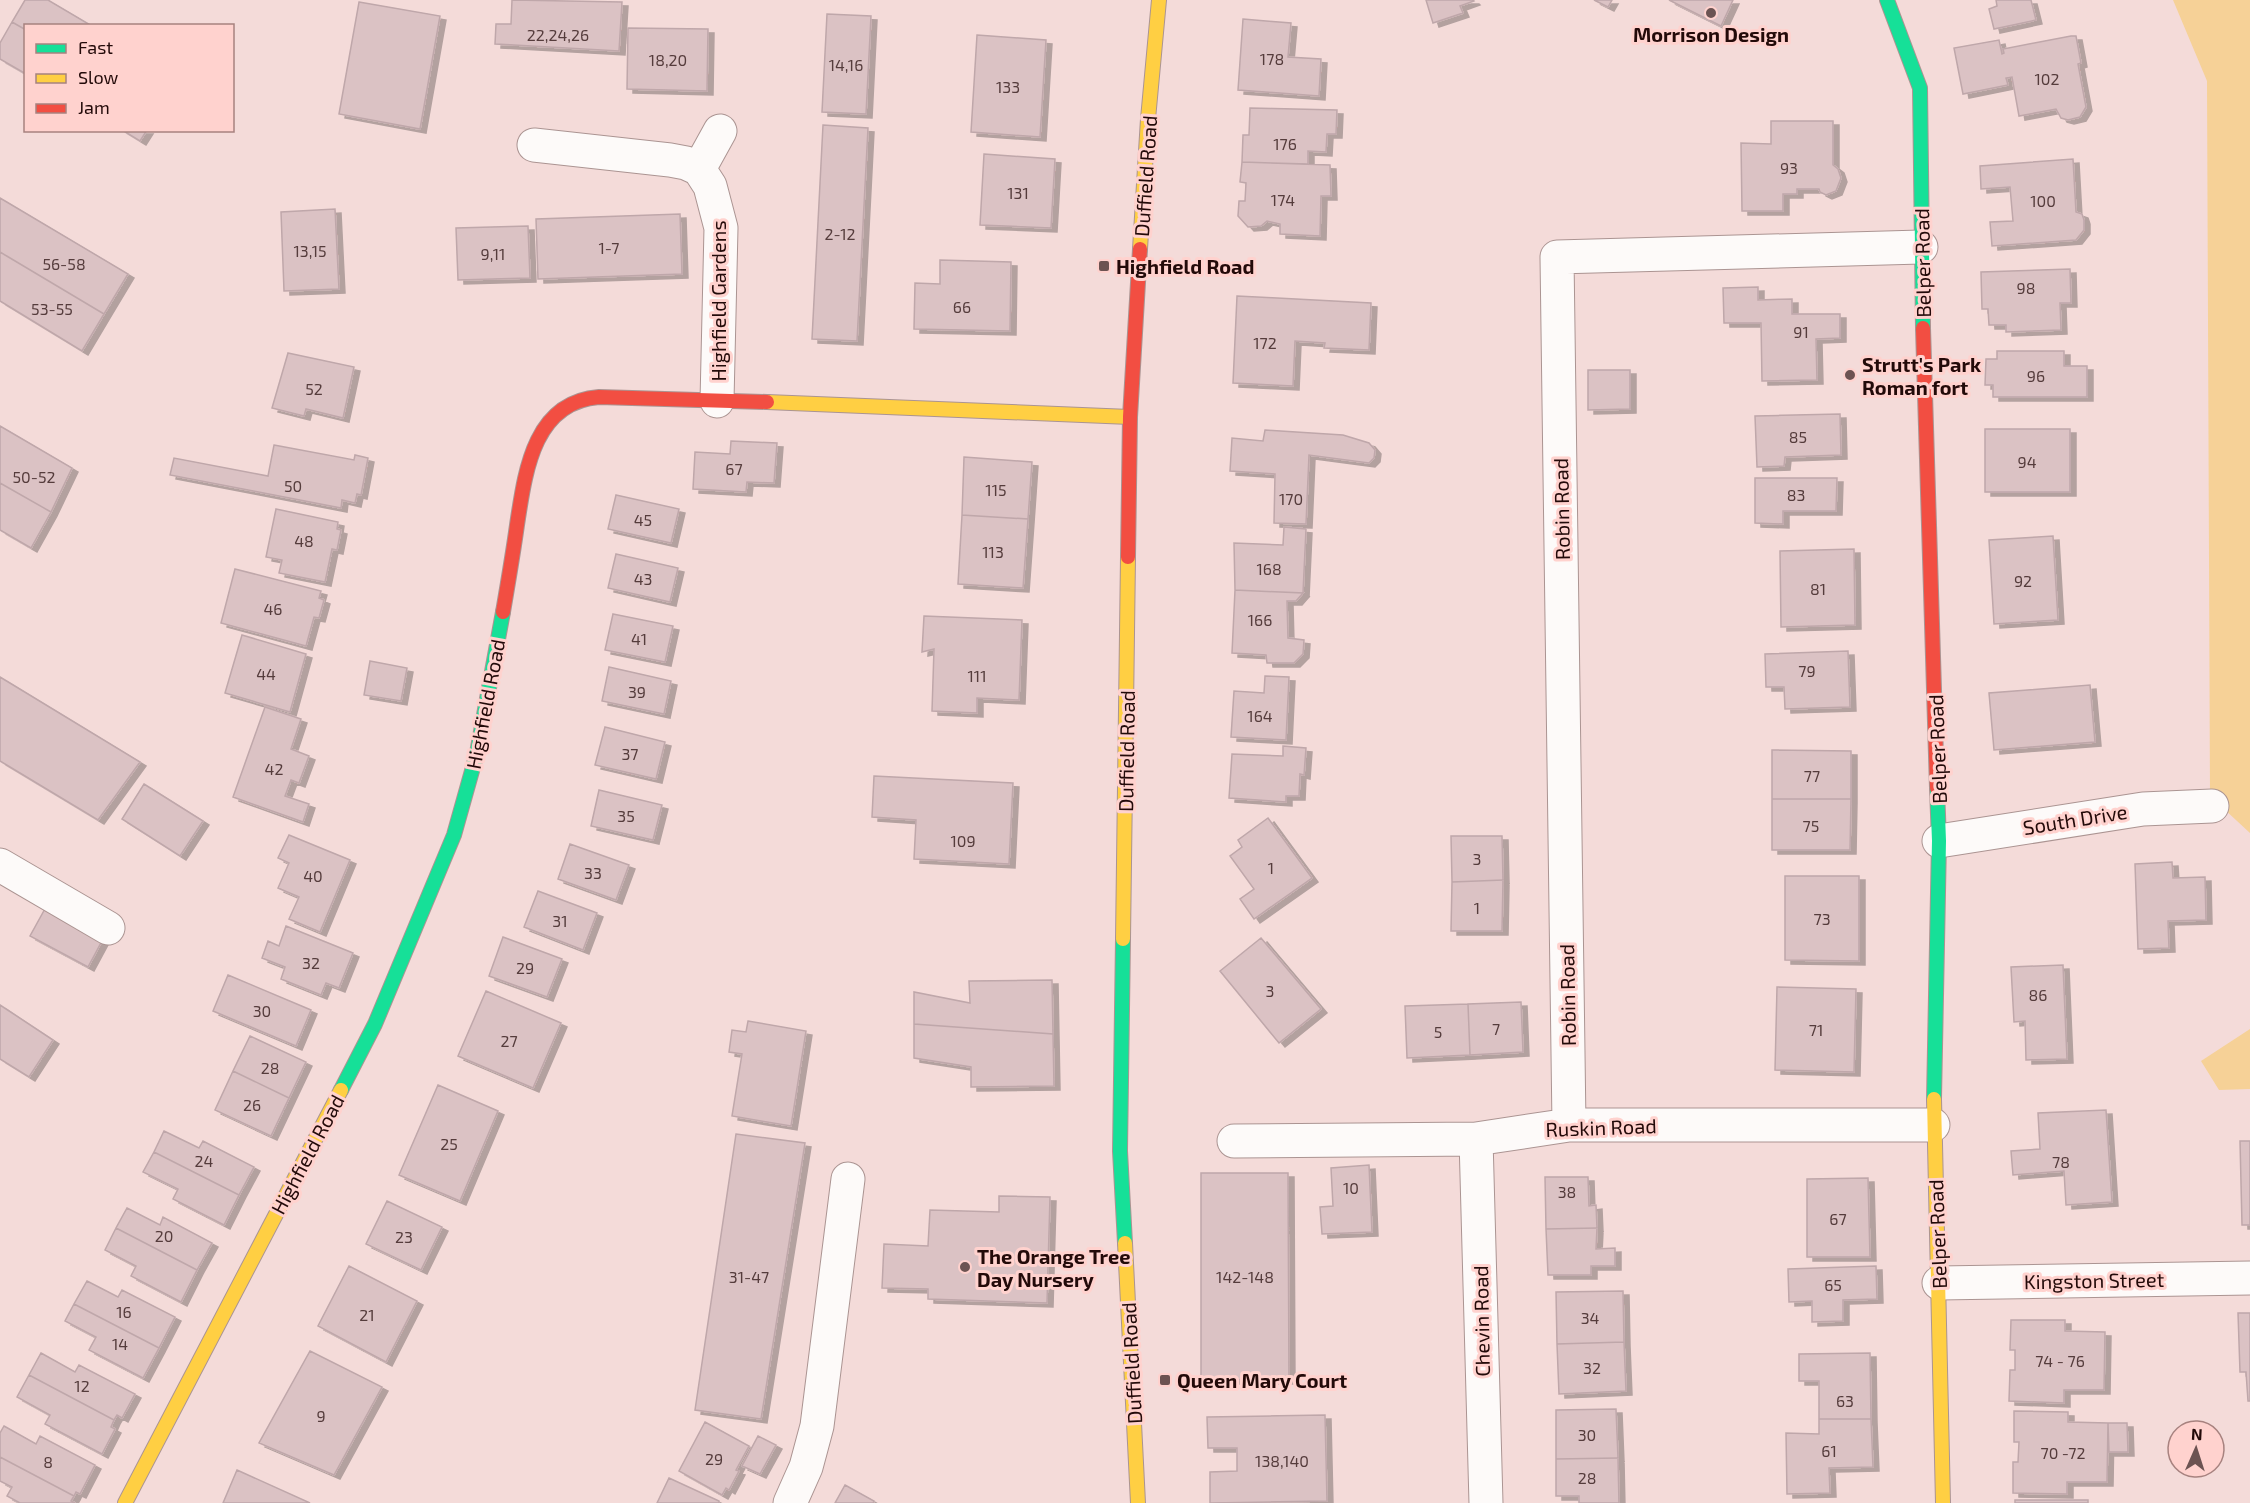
<svg xmlns="http://www.w3.org/2000/svg" width="2250" height="1503" viewBox="0 0 2250 1503" font-family="'Exo 2',sans-serif">
<style>
.green{fill:#f6d197}
.building{fill:#dbc2c4;stroke:#bfa7aa;stroke-width:1.5;filter:url(#shadow)}
.lines{fill:none;stroke-linecap:round;stroke-linejoin:round}
.street-casing{stroke:#ab9492;stroke-width:35}
.fast-casing{stroke:#ab9492;stroke-width:16}
.slow-casing{stroke:#ab9492;stroke-width:16}
.jam-casing{stroke:#ab9492;stroke-width:16}
.street{stroke:#fdfaf9;stroke-width:33}
.fast{stroke:#16e098;stroke-width:14}
.slow{stroke:#ffcf43;stroke-width:14}
.jam{stroke:#f24e42;stroke-width:14}
.poi-dot{fill:#6c5352;stroke:#ffd2ce;stroke-width:2}
.labels{text-anchor:middle;dominant-baseline:central;stroke-width:6;stroke-linejoin:round;paint-order:stroke}
.number-label{font-size:16px;fill:#553c3c}
.poi-label{font-size:20px;font-weight:bold;fill:#230a09;stroke:#ffd2ce;text-anchor:start}
.street-label{font-size:20px;fill:#230a09;stroke:#ffd2ce}
</style>
<defs>
<filter id="shadow"><feDropShadow dx="6" dy="4" stdDeviation="0" flood-color="#0004"/></filter>
</defs>
<rect width="100%" height="100%" fill="#f4dbd9"/>
<path class="green" d="M 2173,0 L 2250,0 L 2250,833 L 2210,796 L 2207,81 Z
M 2250,1029 L 2250,1089 L 2219,1090 L 2201,1061 Z"/>
<path class="building" d="M 25,0 L 48,0 L 92,26 L 26,26 L 26,30 L 12,22 Z
M 512,0 L 622,2 L 619,51 L 495,44 L 496,24 L 511,24 Z
M 1426,0 L 1473,0 L 1474,1 L 1460,6 L 1463,13 L 1433,23 Z
M 1594,0 L 1612,0 L 1608,7 Z
M 1669,0 L 1733,0 L 1721,26 Z
M 1996,0 L 2031,0 L 2036,20 L 1994,29 L 1989,9 L 1997,6 Z
M 359,2 L 440,16 L 420,129 L 339,114 Z
M 827,14 L 871,16 L 866,114 L 822,112 Z
M 1243,19 L 1291,23 L 1288,57 L 1321,59 L 1319,96 L 1238,90 Z
M 12,22 L 26,30 L 26,74 L 0,59 L 0,43 Z
M 628,28 L 708,29 L 707,91 L 627,89 Z
M 977,35 L 1046,40 L 1040,137 L 971,132 Z
M 2071,36 L 2076,36 L 2081,63 L 2078,64 L 2086,107 L 2080,117 L 2068,120 L 2061,118 L 2056,109 L 2019,116 L 2012,77 L 2006,78 L 2008,85 L 1963,94 L 1954,48 L 1999,40 L 2002,54 L 2004,53 L 2003,49 Z
M 1250,108 L 1337,110 L 1336,134 L 1327,134 L 1326,152 L 1308,151 L 1308,164 L 1242,162 L 1243,135 L 1249,135 Z
M 1771,121 L 1833,121 L 1833,165 L 1838,169 L 1841,178 L 1836,191 L 1826,195 L 1820,192 L 1819,189 L 1797,189 L 1797,194 L 1783,194 L 1783,211 L 1742,211 L 1741,143 L 1771,144 Z
M 823,125 L 868,128 L 857,341 L 812,339 Z
M 122,130 L 147,130 L 140,141 Z
M 984,154 L 1055,159 L 1051,228 L 980,225 Z
M 2073,159 L 2076,212 L 2082,214 L 2084,220 L 2084,230 L 2076,240 L 1992,246 L 1990,222 L 2013,221 L 2010,187 L 1981,189 L 1980,166 Z
M 1242,162 L 1330,165 L 1331,196 L 1321,196 L 1320,236 L 1280,234 L 1280,224 L 1267,221 L 1261,226 L 1248,227 L 1238,216 L 1239,201 L 1245,201 L 1246,183 L 1240,182 Z
M 0,198 L 128,274 L 104,314 L 0,252 Z
M 335,209 L 339,289 L 284,291 L 281,212 Z
M 680,214 L 682,274 L 538,279 L 536,219 Z
M 528,226 L 530,278 L 458,280 L 456,228 Z
M 0,252 L 104,314 L 82,351 L 0,301 Z
M 940,260 L 1011,262 L 1010,331 L 914,329 L 915,283 L 940,284 Z
M 2070,269 L 2071,303 L 2060,303 L 2061,330 L 2006,332 L 2006,325 L 1989,325 L 1988,309 L 1982,309 L 1981,272 Z
M 1758,287 L 1758,300 L 1792,299 L 1792,314 L 1840,314 L 1840,338 L 1816,339 L 1817,380 L 1762,381 L 1761,323 L 1724,323 L 1723,288 Z
M 1237,296 L 1371,303 L 1369,350 L 1324,348 L 1325,343 L 1295,341 L 1293,386 L 1233,383 Z
M 1997,351 L 2064,351 L 2064,366 L 2087,366 L 2087,397 L 1993,397 L 1993,385 L 1985,385 L 1986,359 L 1997,359 Z
M 288,353 L 354,367 L 343,418 L 306,409 L 304,416 L 272,408 Z
M 1588,370 L 1630,370 L 1630,409 L 1588,410 Z
M 1840,414 L 1841,455 L 1785,457 L 1784,466 L 1757,467 L 1755,416 Z
M 0,426 L 72,468 L 51,512 L 0,483 Z
M 1985,429 L 2070,429 L 2070,492 L 1985,492 Z
M 1265,430 L 1343,435 L 1369,443 L 1375,450 L 1374,458 L 1369,463 L 1309,455 L 1306,524 L 1274,523 L 1275,474 L 1230,471 L 1232,438 L 1263,441 Z
M 731,441 L 777,443 L 774,483 L 747,482 L 746,492 L 693,489 L 695,452 L 730,454 Z
M 274,445 L 354,460 L 355,455 L 368,458 L 361,495 L 357,494 L 355,503 L 342,500 L 341,508 L 170,475 L 174,458 L 268,476 Z
M 964,457 L 1032,462 L 1028,519 L 962,515 Z
M 1755,478 L 1837,478 L 1836,511 L 1783,511 L 1783,524 L 1755,523 Z
M 0,483 L 51,512 L 31,548 L 0,530 Z
M 616,495 L 679,509 L 671,543 L 608,529 Z
M 276,509 L 338,522 L 337,529 L 341,530 L 337,550 L 332,549 L 325,582 L 279,573 L 282,560 L 266,557 Z
M 962,515 L 1028,519 L 1023,588 L 958,584 Z
M 1284,527 L 1306,529 L 1303,593 L 1235,590 L 1234,543 L 1283,545 Z
M 2053,536 L 2058,620 L 1994,624 L 1989,540 Z
M 1854,549 L 1855,625 L 1781,627 L 1780,551 Z
M 616,554 L 678,568 L 670,602 L 608,588 Z
M 235,569 L 321,591 L 319,598 L 324,600 L 319,618 L 314,617 L 306,646 L 221,623 Z
M 1235,590 L 1303,593 L 1296,601 L 1287,601 L 1288,638 L 1304,640 L 1303,654 L 1294,663 L 1267,663 L 1266,655 L 1232,653 Z
M 613,614 L 673,626 L 665,662 L 605,650 Z
M 924,616 L 1022,620 L 1019,700 L 977,698 L 977,713 L 932,711 L 934,649 L 922,652 Z
M 242,635 L 306,654 L 290,712 L 225,693 Z
M 1848,651 L 1850,707 L 1785,709 L 1784,687 L 1766,687 L 1765,654 Z
M 370,661 L 407,668 L 401,701 L 364,695 Z
M 609,667 L 671,681 L 664,714 L 602,701 Z
M 1265,676 L 1289,677 L 1286,740 L 1231,737 L 1234,691 L 1264,693 Z
M 0,677 L 140,762 L 98,820 L 0,761 Z
M 2090,685 L 2095,742 L 1994,750 L 1989,693 Z
M 265,707 L 301,719 L 291,749 L 309,756 L 299,783 L 291,780 L 285,796 L 309,804 L 303,822 L 233,797 Z
M 605,727 L 665,742 L 656,779 L 595,765 Z
M 1283,746 L 1306,748 L 1304,775 L 1300,774 L 1299,796 L 1286,796 L 1286,802 L 1229,798 L 1232,754 L 1283,756 Z
M 1772,750 L 1851,751 L 1851,799 L 1772,799 Z
M 874,776 L 1013,783 L 1009,864 L 914,859 L 916,820 L 872,817 Z
M 144,784 L 203,821 L 180,856 L 122,819 Z
M 599,790 L 662,805 L 653,840 L 591,826 Z
M 1772,799 L 1851,799 L 1850,850 L 1772,850 Z
M 1268,818 L 1312,878 L 1254,919 L 1240,899 L 1254,889 L 1230,856 L 1242,847 L 1238,840 Z
M 289,835 L 350,860 L 320,932 L 289,919 L 299,897 L 278,888 L 289,863 L 278,858 Z
M 1451,836 L 1502,836 L 1503,880 L 1452,882 Z
M 570,844 L 629,865 L 616,900 L 558,879 Z
M 2172,862 L 2173,878 L 2205,877 L 2206,920 L 2168,921 L 2169,948 L 2138,949 L 2135,864 Z
M 1785,876 L 1859,876 L 1859,961 L 1785,960 Z
M 1503,880 L 1502,931 L 1451,931 L 1452,882 Z
M 538,891 L 597,913 L 583,950 L 524,927 Z
M 46,907 L 103,939 L 88,967 L 30,936 Z
M 286,926 L 353,953 L 339,988 L 326,983 L 321,995 L 281,979 L 285,967 L 262,958 L 268,941 L 279,946 Z
M 503,937 L 562,959 L 547,997 L 489,976 Z
M 1261,938 L 1321,1009 L 1279,1043 L 1220,971 Z
M 2063,965 L 2067,1059 L 2026,1060 L 2025,1021 L 2014,1022 L 2011,967 Z
M 228,975 L 311,1010 L 296,1046 L 213,1011 Z
M 1052,980 L 1053,1034 L 914,1024 L 914,992 L 970,1003 L 969,981 Z
M 1777,987 L 1856,989 L 1854,1072 L 1775,1070 Z
M 486,991 L 561,1023 L 533,1088 L 458,1056 Z
M 1521,1002 L 1523,1052 L 1470,1055 L 1468,1004 Z
M 1468,1004 L 1470,1055 L 1407,1058 L 1405,1006 Z
M 0,1005 L 53,1040 L 29,1077 L 0,1059 Z
M 748,1021 L 806,1031 L 791,1126 L 732,1116 L 742,1054 L 729,1052 L 732,1030 L 746,1032 Z
M 914,1024 L 1053,1034 L 1054,1086 L 971,1087 L 971,1067 L 914,1058 Z
M 250,1036 L 306,1062 L 289,1098 L 233,1071 Z
M 233,1071 L 289,1098 L 271,1136 L 215,1110 Z
M 438,1085 L 498,1111 L 460,1201 L 399,1175 Z
M 2106,1110 L 2112,1202 L 2066,1205 L 2064,1171 L 2013,1175 L 2011,1151 L 2040,1149 L 2038,1113 Z
M 164,1131 L 199,1148 L 203,1141 L 254,1167 L 239,1195 L 154,1152 Z
M 736,1134 L 805,1143 L 761,1419 L 695,1410 Z
M 2240,1141 L 2250,1141 L 2250,1225 L 2242,1225 Z
M 154,1152 L 239,1195 L 224,1225 L 173,1199 L 178,1189 L 143,1172 Z
M 1369,1165 L 1372,1232 L 1322,1234 L 1320,1207 L 1333,1206 L 1331,1168 Z
M 1201,1173 L 1288,1173 L 1289,1380 L 1201,1380 Z
M 1545,1177 L 1588,1177 L 1589,1206 L 1596,1205 L 1597,1228 L 1546,1229 Z
M 1868,1178 L 1870,1257 L 1807,1257 L 1807,1179 Z
M 999,1196 L 1050,1197 L 1047,1303 L 928,1299 L 928,1289 L 882,1288 L 884,1244 L 928,1246 L 930,1210 L 999,1212 Z
M 387,1201 L 442,1227 L 421,1270 L 366,1244 Z
M 127,1208 L 160,1225 L 163,1217 L 212,1243 L 197,1270 L 116,1228 Z
M 116,1228 L 197,1270 L 181,1302 L 131,1276 L 136,1266 L 105,1250 Z
M 1597,1228 L 1596,1249 L 1615,1248 L 1615,1266 L 1591,1266 L 1591,1275 L 1548,1275 L 1546,1229 Z
M 349,1266 L 417,1301 L 386,1362 L 318,1326 Z
M 1876,1266 L 1877,1299 L 1843,1300 L 1843,1321 L 1812,1322 L 1812,1301 L 1789,1302 L 1788,1269 Z
M 87,1281 L 118,1297 L 122,1290 L 175,1317 L 159,1348 L 74,1304 Z
M 1623,1291 L 1624,1342 L 1557,1344 L 1556,1292 Z
M 74,1304 L 159,1348 L 143,1378 L 89,1350 L 96,1337 L 65,1321 Z
M 2238,1313 L 2250,1313 L 2250,1401 L 2248,1401 L 2246,1372 L 2240,1372 Z
M 2011,1320 L 2065,1320 L 2065,1331 L 2105,1332 L 2104,1390 L 2064,1390 L 2064,1403 L 2009,1401 L 2010,1370 L 2015,1370 L 2015,1350 L 2010,1350 Z
M 1624,1342 L 1626,1391 L 1559,1394 L 1557,1344 Z
M 310,1351 L 382,1387 L 334,1475 L 259,1443 Z
M 41,1353 L 75,1372 L 79,1365 L 135,1394 L 122,1418 L 117,1415 L 114,1420 L 29,1375 Z
M 1870,1353 L 1871,1419 L 1819,1419 L 1819,1381 L 1799,1381 L 1799,1354 Z
M 29,1375 L 114,1420 L 111,1427 L 115,1429 L 102,1454 L 45,1424 L 50,1415 L 17,1397 Z
M 1616,1409 L 1618,1458 L 1556,1459 L 1556,1410 Z
M 2014,1411 L 2068,1412 L 2068,1422 L 2108,1423 L 2107,1482 L 2067,1482 L 2067,1494 L 2013,1493 L 2013,1462 L 2018,1462 L 2019,1442 L 2014,1442 Z
M 1325,1415 L 1327,1501 L 1210,1503 L 1210,1472 L 1237,1471 L 1237,1448 L 1208,1448 L 1207,1417 Z
M 1819,1419 L 1871,1419 L 1873,1467 L 1829,1468 L 1830,1493 L 1787,1494 L 1786,1433 L 1819,1434 Z
M 705,1422 L 749,1446 L 736,1470 L 739,1471 L 729,1490 L 726,1488 L 722,1495 L 679,1471 Z
M 2108,1423 L 2127,1423 L 2128,1452 L 2109,1452 Z
M 4,1426 L 36,1444 L 40,1436 L 95,1465 L 80,1494 L 76,1492 L 74,1496 L 0,1457 L 0,1433 Z
M 758,1436 L 776,1445 L 760,1474 L 742,1466 Z
M 0,1457 L 74,1496 L 71,1501 L 75,1503 L 20,1503 L 7,1496 L 12,1487 L 0,1481 Z
M 1618,1458 L 1619,1503 L 1579,1503 L 1579,1496 L 1556,1496 L 1556,1459 Z
M 237,1470 L 310,1503 L 223,1503 Z
M 669,1478 L 719,1501 L 719,1503 L 657,1503 Z
M 845,1485 L 874,1501 L 873,1503 L 835,1503 Z
M 2015,1500 L 2088,1500 L 2088,1503 L 2015,1503 Z"/>
<g class="lines">
<g class="street-casing">
<path id="street" d="M 534,145 L 670,160 L 686,163 L 699,169 L 710,186 L 721,228 L 717,401
M 699,169 L 720,131
M 1939,841 L 2143,809 L 2212,806
M 0,865 L 108,928
M 1569,1125 L 1557,257 L 1921,247
M 1476,1139 L 1486,1503
M 1234,1141 L 1476,1139 L 1569,1125 L 1933,1125
M 1939,1283 L 2250,1278
M 790,1503 L 806,1467 L 817,1426 L 848,1179"/>
</g>
<g class="fast-casing">
<path id="fast" d="M 1887,0 L 1920,88 L 1923,328
M 1123,939 L 1120,1151 L 1125,1243
M 341,1090 L 375,1024 L 454,835 L 477,753 L 503,612
M 1934,1099 L 1939,841 L 1937,788"/>
</g>
<g class="slow-casing">
<path id="slow" d="M 1140,249 L 1148,119 L 1159,0
M 767,402 L 1130,417
M 1123,939 L 1128,557
M 1934,1099 L 1943,1503
M 1125,1243 L 1138,1503
M 125,1503 L 341,1090"/>
</g>
<g class="jam-casing">
<path id="jam" d="M 1923,328 L 1937,788
M 1128,557 L 1130,417 L 1140,249
M 503,612 C 508,583 513,554 517,525 C 525,473 533,402 599,397 L 767,402"/>
</g>
<use href="#street" class="street"/>
<use href="#fast" class="fast"/>
<use href="#slow" class="slow"/>
<use href="#jam" class="jam"/>
</g>
<g class="poi-dot">
<circle cx="1711" cy="13" r="6"/>
<rect x="1098" y="260" width="12" height="12" rx="3"/>
<circle cx="1850" cy="375" r="6"/>
<circle cx="965" cy="1267" r="6"/>
<rect x="1159" y="1374" width="12" height="12" rx="3"/>
</g>
<g class="labels">
<g class="number-label">
<text x="558" y="34">22,24,26</text>
<text x="1272" y="58">178</text>
<text x="668" y="59">18,20</text>
<text x="846" y="64">14,16</text>
<text x="2047" y="78">102</text>
<text x="1008" y="86">133</text>
<text x="1285" y="143">176</text>
<text x="1789" y="167">93</text>
<text x="1018" y="192">131</text>
<text x="1283" y="199">174</text>
<text x="2043" y="200">100</text>
<text x="840" y="233">2-12</text>
<text x="609" y="247">1-7</text>
<text x="310" y="250">13,15</text>
<text x="493" y="253">9,11</text>
<text x="64" y="263">56-58</text>
<text x="2026" y="287">98</text>
<text x="962" y="306">66</text>
<text x="52" y="308">53-55</text>
<text x="1801" y="331">91</text>
<text x="1265" y="342">172</text>
<text x="2036" y="375">96</text>
<text x="314" y="388">52</text>
<text x="1798" y="436">85</text>
<text x="2027" y="461">94</text>
<text x="734" y="468">67</text>
<text x="34" y="476">50-52</text>
<text x="293" y="485">50</text>
<text x="996" y="489">115</text>
<text x="1796" y="494">83</text>
<text x="1291" y="498">170</text>
<text x="643" y="519">45</text>
<text x="304" y="540">48</text>
<text x="993" y="551">113</text>
<text x="1269" y="568">168</text>
<text x="643" y="578">43</text>
<text x="2023" y="580">92</text>
<text x="1818" y="588">81</text>
<text x="273" y="608">46</text>
<text x="1260" y="619">166</text>
<text x="639" y="638">41</text>
<text x="1807" y="670">79</text>
<text x="266" y="673">44</text>
<text x="977" y="675">111</text>
<text x="637" y="691">39</text>
<text x="1260" y="715">164</text>
<text x="630" y="753">37</text>
<text x="274" y="768">42</text>
<text x="1812" y="775">77</text>
<text x="626" y="815">35</text>
<text x="1811" y="825">75</text>
<text x="963" y="840">109</text>
<text x="1477" y="858">3</text>
<text x="1271" y="867">1</text>
<text x="593" y="872">33</text>
<text x="313" y="875">40</text>
<text x="1477" y="907">1</text>
<text x="1822" y="918">73</text>
<text x="560" y="920">31</text>
<text x="311" y="962">32</text>
<text x="525" y="967">29</text>
<text x="1270" y="990">3</text>
<text x="2038" y="994">86</text>
<text x="262" y="1010">30</text>
<text x="1496" y="1028">7</text>
<text x="1816" y="1029">71</text>
<text x="1438" y="1031">5</text>
<text x="509" y="1040">27</text>
<text x="270" y="1067">28</text>
<text x="252" y="1104">26</text>
<text x="449" y="1143">25</text>
<text x="204" y="1160">24</text>
<text x="2061" y="1161">78</text>
<text x="1351" y="1187">10</text>
<text x="1567" y="1191">38</text>
<text x="1838" y="1218">67</text>
<text x="164" y="1235">20</text>
<text x="404" y="1236">23</text>
<text x="749" y="1276">31-47</text>
<text x="1245" y="1276">142-148</text>
<text x="1833" y="1284">65</text>
<text x="124" y="1311">16</text>
<text x="367" y="1314">21</text>
<text x="1590" y="1317">34</text>
<text x="120" y="1343">14</text>
<text x="2060" y="1360">74 - 76</text>
<text x="1592" y="1367">32</text>
<text x="82" y="1385">12</text>
<text x="1845" y="1400">63</text>
<text x="321" y="1415">9</text>
<text x="1587" y="1434">30</text>
<text x="1829" y="1450">61</text>
<text x="2063" y="1452">70 -72</text>
<text x="714" y="1458">29</text>
<text x="1282" y="1460">138,140</text>
<text x="48" y="1461">8</text>
<text x="1587" y="1477">28</text>
</g>
<g class="poi-label">
<text x="1711" y="34" text-anchor="middle">Morrison Design</text>
<text x="1116" y="266">Highfield Road</text>
<text x="1862" y="364">Strutt's Park<tspan x="1862" dy="23">Roman fort</tspan></text>
<text x="977" y="1256">The Orange Tree<tspan x="977" dy="23">Day Nursery</tspan></text>
<text x="1177" y="1380">Queen Mary Court</text>
</g>
<g class="street-label">
<text transform="translate(1145 176) rotate(-86)">Duffield Road</text>
<text transform="translate(1922 263) rotate(-91)">Belper Road</text>
<text transform="translate(718 301) rotate(-90)">Highfield Gardens</text>
<text transform="translate(1561 509) rotate(-91)">Robin Road</text>
<text transform="translate(485 704) rotate(-79)">Highfield Road</text>
<text transform="translate(1937 749) rotate(-92)">Belper Road</text>
<text transform="translate(1126 751) rotate(-89)">Duffield Road</text>
<text transform="translate(2075 819) rotate(-9)">South Drive</text>
<text transform="translate(1567 995) rotate(-91)">Robin Road</text>
<text transform="translate(1601 1127) rotate(-2)">Ruskin Road</text>
<text transform="translate(307 1154) rotate(-62)">Highfield Road</text>
<text transform="translate(1937 1234) rotate(-92)">Belper Road</text>
<text transform="translate(2094 1280) rotate(-1)">Kingston Street</text>
<text transform="translate(1481 1321) rotate(-91)">Chevin Road</text>
<text transform="translate(1131 1363) rotate(-93)">Duffield Road</text>
</g>
</g>
<rect x="24" y="24" width="210" height="108" fill="#ffd2ce" stroke="#a7827f" stroke-width="1.5"/>
<rect x="36" y="44" width="30" height="9" fill="#16e098" stroke="#a7827f" stroke-width="1.5"/>
<text x="78" y="54" font-size="18" fill="#230a09">Fast</text>
<rect x="36" y="74" width="30" height="9" fill="#ffcf43" stroke="#a7827f" stroke-width="1.5"/>
<text x="78" y="84" font-size="18" fill="#230a09">Slow</text>
<rect x="36" y="104" width="30" height="9" fill="#f24e42" stroke="#a7827f" stroke-width="1.5"/>
<text x="78" y="114" font-size="18" fill="#230a09">Jam</text>
<g transform="translate(2196 1449) rotate(3)"><circle r="28" fill="#ffd2ce" stroke="#a7827f" stroke-width="1.5"/>
<path d="M0-4.5L10 22L0 15L-10 22Z" fill="#6c5352"/>
<text y="-9" font-size="16" font-weight="bold" text-anchor="middle" fill="#230a09">N</text>
</g>
</svg>
